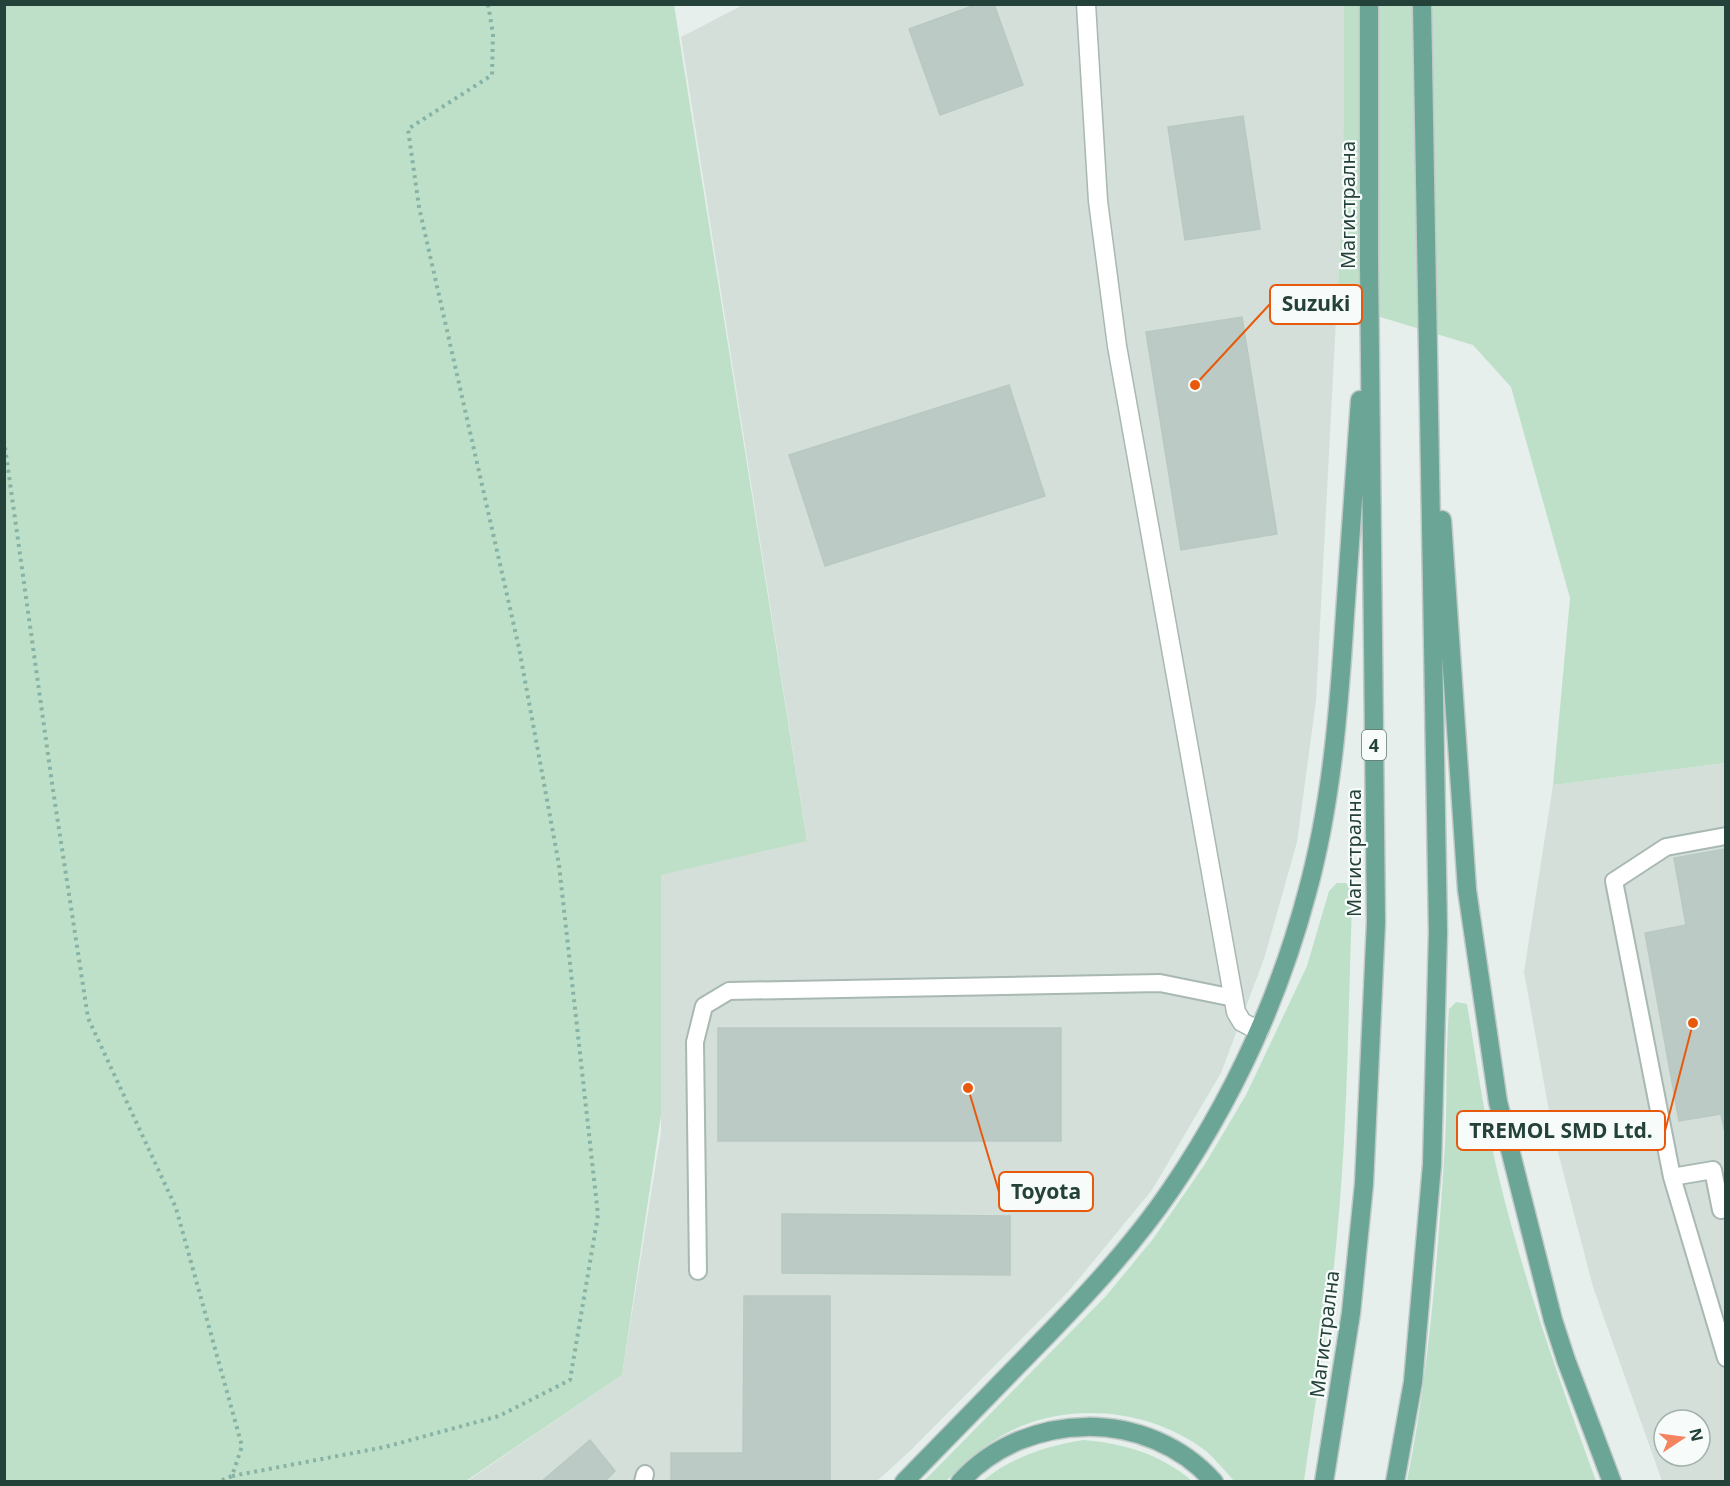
<svg xmlns="http://www.w3.org/2000/svg" width="1730" height="1486" viewBox="0 0 1730 1486" font-family="'Noto Sans',sans-serif">
<style>
.built{fill:#d4dfda;fill-rule:evenodd}
.green{fill:#bfe0c8}
.building{fill:#bbcac4;stroke:#b8c9c2;stroke-width:1.5}
.lines{fill:none;stroke-linecap:round;stroke-linejoin:round}
.service-casing{stroke:#a8b8b2;stroke-width:20}
.minor-casing{stroke:#a8b8b2;stroke-width:21}
.primary-casing{stroke:#c2cac8;stroke-width:21}
.path{stroke:#86b3a5;stroke-width:4;stroke-dasharray:3 4.5;stroke-linecap:butt}
.service{stroke:#fff;stroke-width:16}
.minor{stroke:#fff;stroke-width:18}
.primary{stroke:#6aa596;stroke-width:18}
.labels{text-anchor:middle;dominant-baseline:central;stroke-width:4.5;stroke-linejoin:round;paint-order:stroke}
.shield{fill:#f7fbf9;stroke:#637a73;stroke-width:1.5}
.shield-label{font-size:18px;font-weight:bold;fill:#24423a}
.street-label{font-size:20px;fill:#24423a;stroke:#f7fbf9}
.leader{fill:none;stroke:#e8590c;stroke-width:2}
.callout-dot{fill:#e8590c;stroke:#f7fbf9;stroke-width:2}
.callout{fill:#f7fbf9;stroke:#e8590c;stroke-width:2}
.callout-label{font-size:21px;text-anchor:middle;font-weight:bold;fill:#24423a}
</style>
<rect width="100%" height="100%" fill="#e6efeb"/>
<path class="built" d="M 743,5 L 1344,5 L 1343,186 L 1316,701 L 1297,842 L 1264,959 L 1221,1073 L 1152,1190 L 1068,1292 L 910,1451 L 877,1481 L 466,1482 L 622,1375 L 661,1132 L 661,874 L 807,840 L 681,37 Z
M 1725,763 L 1725,1481 L 1662,1481 L 1593,1287 L 1553,1133 L 1524,972 L 1553,785 ZM 1664,1420 L 1700,1420 L 1700,1456 L 1664,1456 Z"/>
<path class="green" d="M 5,4 L 674,5 L 807,841 L 661,875 L 661,1115 L 622,1375 L 466,1481 L 5,1481 Z
M 1344,5 L 1725,5 L 1725,763 L 1553,785 L 1570,598 L 1511,387 L 1473,345 L 1337,304 L 1343,186 Z
M 1337,883 L 1346,883 L 1351,890 L 1352,905 C 1348,1011 1348,1118 1338,1224 C 1331,1310 1316,1396 1304,1481 L 1234,1481 C 1225,1471 1216,1460 1206,1451 C 1153,1411 1079,1402 1019,1427 C 990,1439 967,1461 946,1481 L 924,1481 L 1106,1296 L 1153,1239 L 1205,1164 L 1246,1095 L 1307,966 L 1329,891 Z
M 1456,1002 L 1467,1004 C 1474,1046 1480,1088 1488,1129 C 1513,1250 1554,1366 1596,1481 L 1407,1481 C 1428,1377 1437,1266 1444,1160 C 1448,1110 1445,1060 1449,1009 Z
M 1083,1440 C 1123,1443 1161,1454 1192,1481 L 983,1481 C 1011,1457 1047,1446 1083,1440 Z"/>
<path class="building" d="M 978,4 L 994,4 L 1023,85 L 940,115 L 909,29 Z
M 1243,116 L 1260,229 L 1185,240 L 1168,127 Z
M 1242,317 L 1277,534 L 1181,550 L 1146,332 Z
M 1009,385 L 1045,496 L 825,566 L 789,455 Z
M 1726,849 L 1726,1138 L 1721,1114 L 1679,1121 L 1645,933 L 1686,925 L 1674,858 Z
M 718,1028 L 1061,1028 L 1061,1141 L 718,1141 Z
M 782,1214 L 1010,1216 L 1010,1275 L 782,1273 Z
M 744,1296 L 830,1296 L 830,1482 L 671,1482 L 671,1453 L 743,1453 Z
M 590,1440 L 615,1471 L 604,1482 L 541,1482 Z"/>
<g class="lines">
<g class="service-casing">
<path id="service" d="M 1726,836 L 1666,847 L 1614,881 L 1672,1177 L 1726,1358
M 1672,1177 L 1713,1170 L 1721,1210 L 1726,1209
M 698,1271 L 695,1042 L 704,1006 L 729,991 L 1160,983 L 1234,998
M 643,1482 L 645,1474"/>
</g>
<g class="minor-casing">
<path id="minor" d="M 1086,4 L 1098,201 L 1117,346 L 1236,1012 L 1242,1022 L 1259,1031"/>
</g>
<g class="primary-casing">
<path id="primary" d="M 1442,520 L 1467,890 L 1498,1102 L 1553,1320 L 1566,1360 L 1612,1482
M 904,1482 C 944,1441 984,1400 1024,1359 C 1077,1305 1130,1250 1172,1188 C 1233,1098 1279,998 1307,893 C 1332,802 1339,708 1345,614 C 1350,543 1355,471 1360,400
M 960,1482 C 1026,1409 1149,1408 1214,1482
M 1324,1482 L 1351,1313 L 1364,1184 L 1376,922 L 1369,264 L 1369,4
M 1395,1482 L 1413,1382 L 1432,1165 L 1438,932 L 1422,4"/>
</g>
<path class="path" d="M 4,440 L 53,790 L 88,1018 L 176,1208 L 242,1446 L 232,1476 L 218,1482
M 232,1476 L 385,1447 L 499,1416 L 570,1380 L 598,1215 L 559,865 L 519,648 L 419,207 L 408,129 L 492,75 L 493,34 L 488,4"/>
<use href="#service" class="service"/>
<use href="#minor" class="minor"/>
<use href="#primary" class="primary"/>
</g>
<g class="labels">
<rect class="shield" x="1362" y="730" width="24" height="30" rx="4.5"/>
<g class="shield-label">
<text x="1374" y="745">4</text>
</g>
<g class="street-label">
<text transform="translate(1347 205) rotate(-90)">Магистрална</text>
<text transform="translate(1353 853) rotate(-90)">Магистрална</text>
<text transform="translate(1324 1334) rotate(-83)">Магистрална</text>
</g>
</g>
<path class="leader" d="M1195 385L1270 304M1693 1023L1665 1131M968 1088L999 1192"/>
<g class="callout-dot">
<circle cx="1195" cy="385" r="6"/>
<circle cx="1693" cy="1023" r="6"/>
<circle cx="968" cy="1088" r="6"/>
</g>
<g class="callout">
<rect x="1270" y="285" width="92" height="39" rx="6"/>
<rect x="1457" y="1111" width="208" height="39" rx="6"/>
<rect x="999" y="1172" width="94" height="39" rx="6"/>
</g>
<g class="callout-label">
<text x="1316" y="311">Suzuki</text>
<text x="1561" y="1138">TREMOL SMD Ltd.</text>
<text x="1046" y="1199">Toyota</text>
</g>
<rect width="1730" height="1486" fill="none" stroke="#24423a" stroke-width="12"/>
<g transform="translate(1682 1438) rotate(77)"><circle r="28" fill="#f7fbf9" stroke="#a3b1ad" stroke-width="1.5"/>
<path d="M0-4.5L10 22L0 15L-10 22Z" fill="#f4845f"/>
<text y="-9" font-size="16" font-weight="bold" text-anchor="middle" fill="#24423a">N</text>
</g>
</svg>
